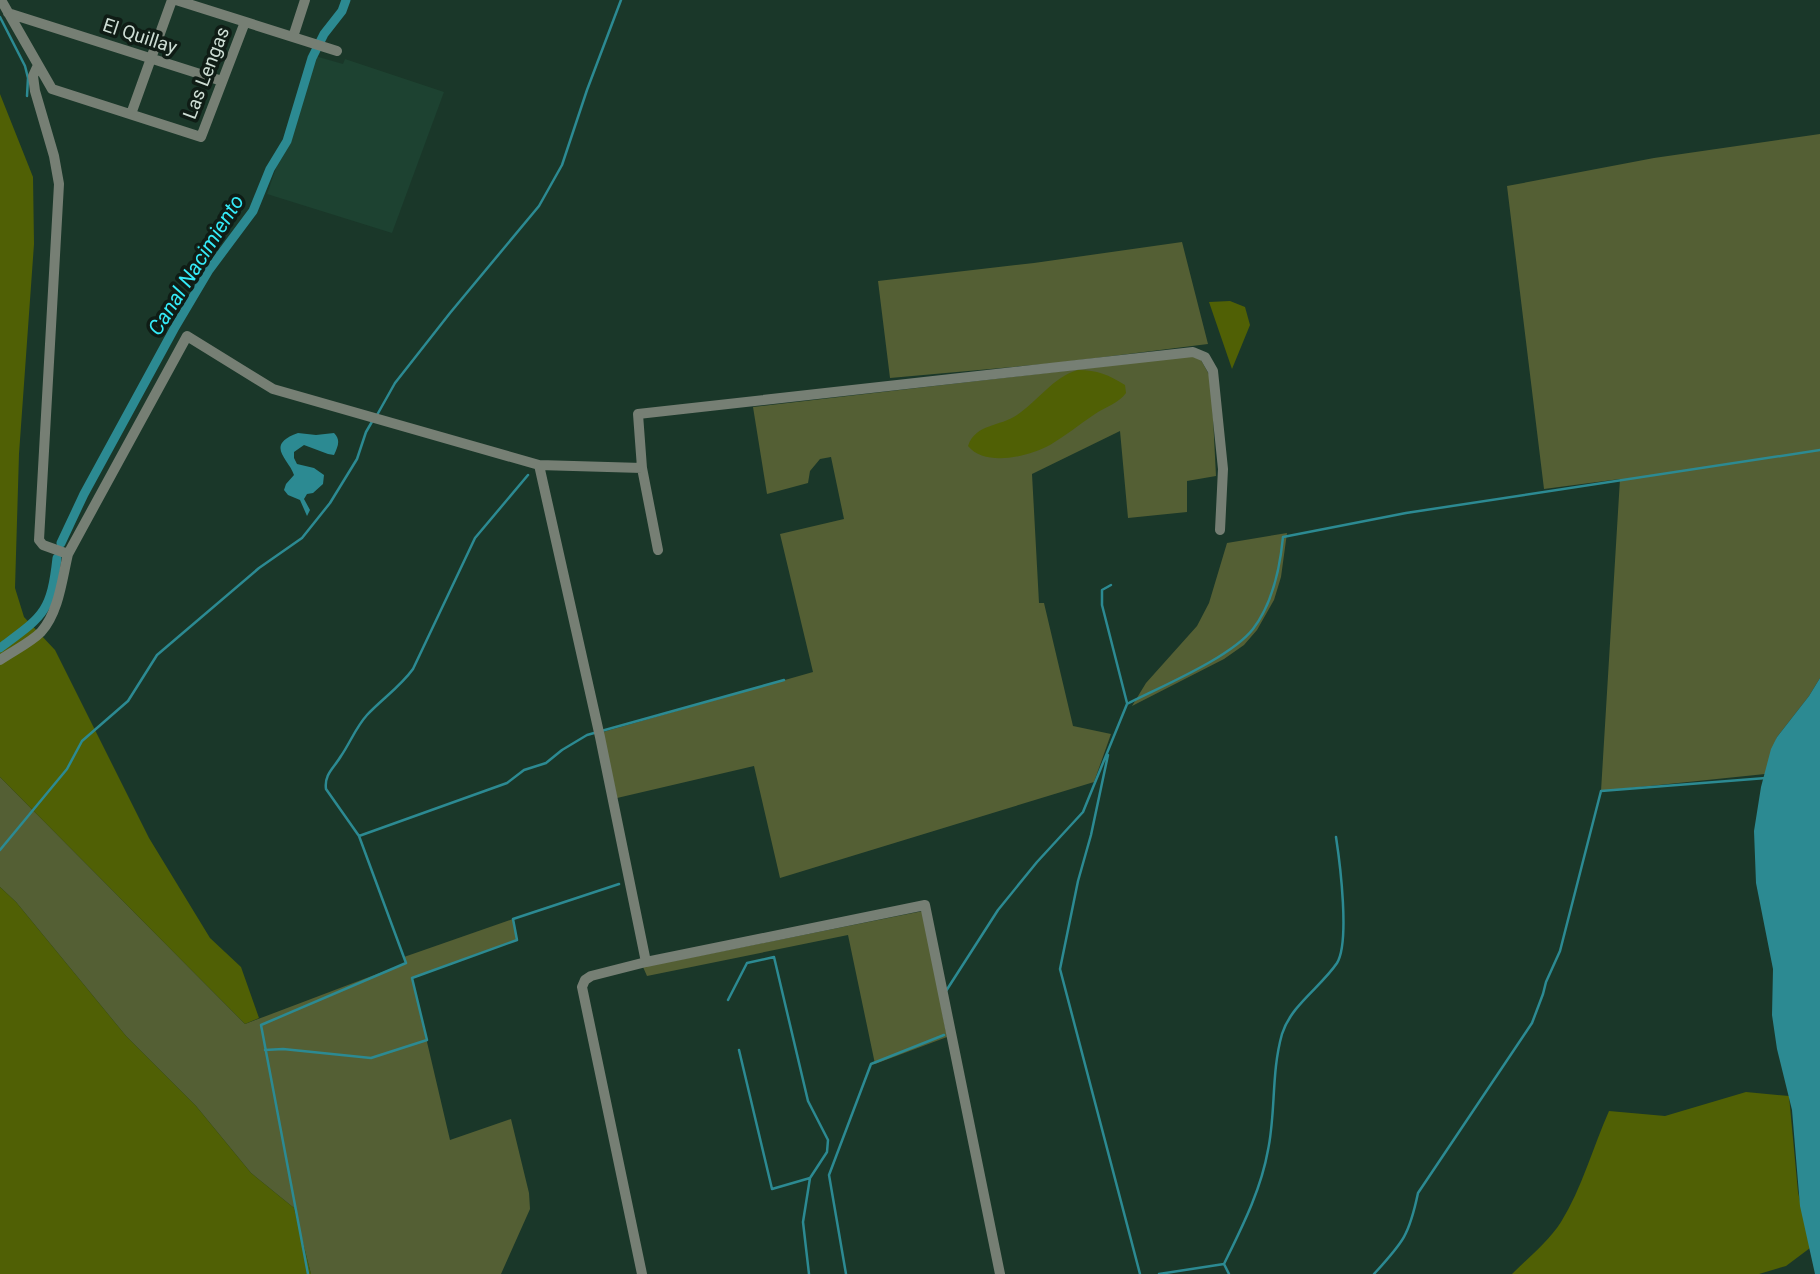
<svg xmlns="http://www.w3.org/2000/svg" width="1820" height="1274" viewBox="0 0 1820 1274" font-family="Roboto,sans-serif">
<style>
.built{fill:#1d4231}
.green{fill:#545f34}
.forest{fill:#506005}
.water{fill:#2c8a92}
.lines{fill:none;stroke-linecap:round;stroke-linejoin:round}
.stream{stroke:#2c8a92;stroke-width:2.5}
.canal{stroke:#2c8a92;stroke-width:9}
.minor{stroke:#767f74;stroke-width:10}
.labels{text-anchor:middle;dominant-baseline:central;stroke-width:7;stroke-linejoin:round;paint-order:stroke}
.street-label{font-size:19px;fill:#cdddd4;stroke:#0f1c15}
.water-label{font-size:21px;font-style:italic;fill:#35ebf8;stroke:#0f1c15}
</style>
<rect width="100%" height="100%" fill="#1a3729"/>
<path class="built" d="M 315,56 L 343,64 L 345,59 L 444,92 L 392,233 L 267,194 Z"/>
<path class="green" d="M 1820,134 L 1820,678 L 1809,696 L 1777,737 L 1765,774 L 1601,791 L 1620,479 L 1544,489 L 1507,186 L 1654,158 Z
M 1182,242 L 1208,344 L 1056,363 L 890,378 L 878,281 L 1034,263 Z
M 1192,356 L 1201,360 L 1211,378 L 1216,476 L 1187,481 L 1187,512 L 1128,518 L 1120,431 L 1032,474 L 1039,603 L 1044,603 L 1073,726 L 1111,734 L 1094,782 L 780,878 L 754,766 L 617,798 L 603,732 L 813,672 L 780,534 L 844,519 L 831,457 L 820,459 L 810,471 L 808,483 L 767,494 L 753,407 Z
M 1287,533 L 1281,577 L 1274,600 L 1257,630 L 1244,645 L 1224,659 L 1132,706 L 1146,683 L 1197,626 L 1209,603 L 1227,543 Z
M 0,777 L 245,1024 L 406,963 L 404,957 L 513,919 L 517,940 L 412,978 L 450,1140 L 511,1119 L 529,1193 L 530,1209 L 501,1274 L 311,1274 L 294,1208 L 251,1173 L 196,1106 L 126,1036 L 16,902 L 0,887 Z
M 923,911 L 947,1037 L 875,1064 L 848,935 L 647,976 L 643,967 Z"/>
<path class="forest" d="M 0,94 L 33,177 L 34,244 L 19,454 L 15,588 L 24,617 L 55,650 L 149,838 L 210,938 L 241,967 L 259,1018 L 245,1024 L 0,777 Z
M 1230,301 L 1245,307 L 1250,325 L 1232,369 L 1209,302 Z
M 1078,370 C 1097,370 1109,375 1125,385 L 1126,393 C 1119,403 1105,407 1095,414 C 1080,424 1065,436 1050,445 C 1028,457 985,467 968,446 C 976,423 1000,427 1017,415 C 1038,401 1053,377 1078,370 Z
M 0,887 L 16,902 L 126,1036 L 196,1106 L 251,1173 L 294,1208 L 311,1274 L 0,1274 Z
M 1746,1092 L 1789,1096 L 1798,1192 L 1810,1248 L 1786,1266 L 1759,1274 L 1512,1274 C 1529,1257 1548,1242 1561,1222 C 1582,1188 1593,1147 1609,1111 L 1665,1116 Z"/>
<path class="water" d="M 298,433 L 316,435 L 334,433 C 341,440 338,446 334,455 L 328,454 L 304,445 L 294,452 L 294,458 L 297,464 L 314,468 L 324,475 L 323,484 L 313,493 L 307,494 L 304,499 L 310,510 L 307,516 L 300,500 L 288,495 L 284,490 L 286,484 L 294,475 C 289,459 264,445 298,433 Z
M 1820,678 L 1820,1274 L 1815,1274 L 1800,1206 L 1792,1110 L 1777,1049 L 1772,1015 L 1773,969 L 1756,883 L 1754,831 L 1761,787 L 1771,749 L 1777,737 L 1809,696 Z"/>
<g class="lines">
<path class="stream" d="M 0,17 L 25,66 L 28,78 L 27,96
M 377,415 L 395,383 L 450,313 L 539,206 L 562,165 L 587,90 L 621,0
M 1111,585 L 1102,590 L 1102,605 L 1127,703
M 1108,755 L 1091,835 L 1078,881 L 1060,969 L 1140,1274
M 359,836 L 326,789 C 324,774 334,768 341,756 C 350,743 356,727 367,715 C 382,699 400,687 413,669 L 475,538 L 528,475
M 0,850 L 67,769 L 82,741 L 128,701 L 157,655 L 259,568 L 302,538 L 330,503 L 357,459 L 366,432 L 373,420
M 946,991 L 998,910 L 1037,862 L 1083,812 L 1127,704 C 1162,686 1230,658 1253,629 C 1273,603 1280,568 1283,537 L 1406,513 L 1820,450
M 728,1000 L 747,963 L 774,957 L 808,1101 L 828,1140 L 827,1152 L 810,1178 L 803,1222 L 809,1274
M 265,1050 L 283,1049 L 371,1058 L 427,1040 L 412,978 L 517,940 L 513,919 L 619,884
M 739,1050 L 772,1189 L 810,1178
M 1224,1264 C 1242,1227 1261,1190 1268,1150 C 1276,1112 1271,1073 1282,1034 C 1291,1005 1321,987 1337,963 C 1350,942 1340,863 1336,837
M 308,1274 L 261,1025 L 406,963 L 359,836 L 507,783 L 524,770 L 546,763 L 562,750 L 587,735 L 784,680
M 846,1274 L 829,1175 L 871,1064 L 944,1035
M 1159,1274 L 1224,1264 L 1229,1274
M 1374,1274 C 1403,1242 1409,1236 1418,1193 L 1532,1023 L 1543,994 L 1546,982 L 1560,951 L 1601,791 L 1766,778"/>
<path class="canal" d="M 61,543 L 84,494 L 174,329 L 209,270 L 253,211 L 270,169 L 287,141 L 312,58 L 324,34 L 342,11 L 346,0
M 0,648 C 43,616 51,613 57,558"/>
<path class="minor" d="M 1,0 L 52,89 L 201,137 L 245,22
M 176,0 L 337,51
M 8,13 L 222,81
M 293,37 L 305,0
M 38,65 L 33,76 L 35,91 L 54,156 L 59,184 L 39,540 L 43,545 L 68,554
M 131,114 L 172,0
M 539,465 L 642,468 L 658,550
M 642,468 L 638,414 L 1193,352 L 1205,357 L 1213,371 L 1223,469 L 1220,530
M 0,660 C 13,651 30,643 41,632 C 59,612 62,579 68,554 L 187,336 L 273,389 L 539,465 L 600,737 L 646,962 L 925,905 L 1000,1274
M 642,1274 L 582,987 L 585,980 L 591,976 L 646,962"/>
</g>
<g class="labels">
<g class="street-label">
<text transform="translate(140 36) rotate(18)">El Quillay</text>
<text transform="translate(206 73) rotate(-69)">Las Lengas</text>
</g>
<g class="water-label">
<text transform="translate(196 265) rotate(-58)">Canal Nacimiento</text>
</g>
</g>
</svg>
